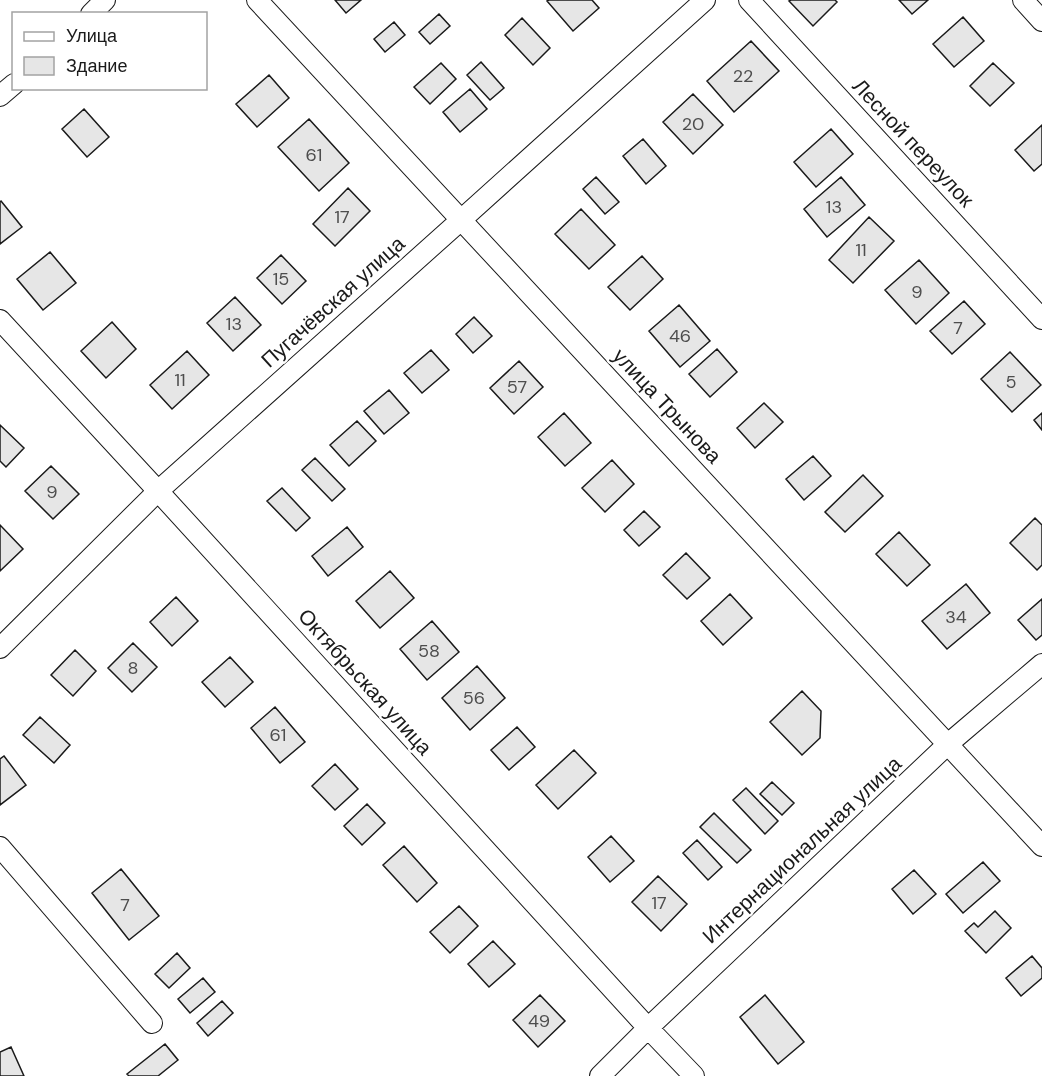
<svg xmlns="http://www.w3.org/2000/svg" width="1042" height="1076" viewBox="0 0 1042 1076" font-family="'DM Sans',sans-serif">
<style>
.building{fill:#e6e6e6;stroke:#1a1a1a;stroke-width:1.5}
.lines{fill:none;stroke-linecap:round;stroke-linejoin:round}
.street-casing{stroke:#1a1a1a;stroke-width:22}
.street{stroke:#fff;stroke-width:20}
.labels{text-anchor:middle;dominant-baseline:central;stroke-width:4.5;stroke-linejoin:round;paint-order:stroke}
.number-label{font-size:18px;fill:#4d4d4d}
.street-label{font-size:21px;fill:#1a1a1a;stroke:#fff}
</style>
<rect width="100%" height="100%" fill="#fff"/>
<path class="building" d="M 335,0 L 361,0 L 346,13 Z
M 549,0 L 592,0 L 599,8 L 573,31 L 547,1 Z
M 791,0 L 835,0 L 837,2 L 813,26 L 789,1 Z
M 899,0 L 928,0 L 912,14 Z
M 439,14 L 450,26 L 430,44 L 419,32 Z
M 963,17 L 984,41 L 954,67 L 933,44 Z
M 522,18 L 550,48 L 533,65 L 505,35 Z
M 394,22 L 405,35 L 385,52 L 374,39 Z
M 751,41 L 779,71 L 734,112 L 707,81 Z
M 481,62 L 504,88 L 490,100 L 467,75 Z
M 441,63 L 456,79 L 430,104 L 414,87 Z
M 993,63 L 1014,83 L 990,106 L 970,86 Z
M 269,75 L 289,98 L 257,127 L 236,104 Z
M 470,89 L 487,109 L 460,132 L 443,112 Z
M 693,94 L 723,125 L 693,154 L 663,122 Z
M 84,109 L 109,137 L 87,157 L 62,129 Z
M 309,119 L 349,163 L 319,191 L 278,147 Z
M 1042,125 L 1042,164 L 1034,171 L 1015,150 Z
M 831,129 L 853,154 L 816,187 L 794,162 Z
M 643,139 L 666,166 L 646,184 L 623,156 Z
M 596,177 L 619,202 L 605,214 L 583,189 Z
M 841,177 L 865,205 L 827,237 L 804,209 Z
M 348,188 L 370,211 L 335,246 L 313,224 Z
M 1,201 L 22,227 L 0,244 L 0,202 Z
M 581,209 L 615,245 L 589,269 L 555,234 Z
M 869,217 L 894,241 L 853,283 L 829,260 Z
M 50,252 L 76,283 L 43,310 L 17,279 Z
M 281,255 L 306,281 L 282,304 L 257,278 Z
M 642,256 L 663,279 L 630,310 L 608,287 Z
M 919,260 L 949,293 L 916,324 L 885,290 Z
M 235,297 L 261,325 L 233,351 L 207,323 Z
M 964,301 L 985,324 L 952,354 L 930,331 Z
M 679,305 L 710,341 L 680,367 L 649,331 Z
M 474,317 L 492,336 L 473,353 L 456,334 Z
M 112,322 L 136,349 L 106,378 L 81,351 Z
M 717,349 L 737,372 L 710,397 L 689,374 Z
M 431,350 L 449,370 L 422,393 L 404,373 Z
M 187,351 L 209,375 L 172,409 L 150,385 Z
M 1010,352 L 1041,385 L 1012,412 L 981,379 Z
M 519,361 L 543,387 L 514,414 L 490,388 Z
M 389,390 L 409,413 L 384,434 L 364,411 Z
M 764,403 L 783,422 L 755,448 L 737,428 Z
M 564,413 L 591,443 L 565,466 L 538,437 Z
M 1042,413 L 1042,430 L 1034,420 Z
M 357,421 L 376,441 L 349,466 L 330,445 Z
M 0,425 L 24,448 L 6,467 L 0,461 Z
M 813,456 L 831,476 L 804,500 L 786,479 Z
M 315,458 L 345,489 L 332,501 L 302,470 Z
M 612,460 L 634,484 L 605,512 L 582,488 Z
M 51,466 L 79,494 L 53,519 L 25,491 Z
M 863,475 L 883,496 L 845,532 L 825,512 Z
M 282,488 L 310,518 L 296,531 L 267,501 Z
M 644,511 L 660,527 L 639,546 L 624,530 Z
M 1035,518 L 1042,525 L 1042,565 L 1037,570 L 1010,543 Z
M 0,525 L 23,549 L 0,571 Z
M 347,527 L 363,547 L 328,576 L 312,556 Z
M 899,532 L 930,565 L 907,586 L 876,554 Z
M 686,553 L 710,578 L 687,599 L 663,575 Z
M 390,571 L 414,598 L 380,628 L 356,601 Z
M 966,584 L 990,613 L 947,649 L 922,621 Z
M 730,594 L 752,618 L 723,645 L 701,621 Z
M 176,597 L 198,621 L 172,646 L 150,622 Z
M 1042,599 L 1042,635 L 1036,640 L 1018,620 Z
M 432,621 L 459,652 L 427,680 L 400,649 Z
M 133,643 L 157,667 L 132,692 L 108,668 Z
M 75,650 L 96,671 L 73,696 L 51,675 Z
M 230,657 L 253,682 L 225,707 L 202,682 Z
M 477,666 L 505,698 L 470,730 L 442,698 Z
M 802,691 L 821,711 L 820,738 L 802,755 L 770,722 Z
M 275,707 L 305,742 L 280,763 L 251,728 Z
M 40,717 L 70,745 L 54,763 L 23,735 Z
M 517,727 L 535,747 L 509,770 L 491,750 Z
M 574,750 L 596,773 L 558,809 L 536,785 Z
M 4,756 L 26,785 L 0,805 L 0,759 Z
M 335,764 L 358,789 L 335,810 L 312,786 Z
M 772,782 L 794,803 L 782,815 L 760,794 Z
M 746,788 L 778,821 L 765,834 L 733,800 Z
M 367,804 L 385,823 L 362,845 L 344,826 Z
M 714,813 L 751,850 L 737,863 L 700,827 Z
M 611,836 L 634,861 L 610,882 L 588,857 Z
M 697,840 L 722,867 L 708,880 L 683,853 Z
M 404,846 L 437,883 L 417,902 L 383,865 Z
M 983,862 L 1000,881 L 963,913 L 946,894 Z
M 121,869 L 159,916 L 129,940 L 92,893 Z
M 914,870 L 936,894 L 913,914 L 892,889 Z
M 658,876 L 687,904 L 661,931 L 632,902 Z
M 459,906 L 478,926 L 450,953 L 430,932 Z
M 995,911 L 1011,928 L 986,953 L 965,931 L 974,923 L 978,927 Z
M 493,941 L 515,964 L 489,987 L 468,964 Z
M 177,953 L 190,968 L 169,988 L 155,974 Z
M 1032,956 L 1042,968 L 1042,978 L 1021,996 L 1006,978 Z
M 203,978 L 215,992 L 190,1013 L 178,999 Z
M 540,995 L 565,1021 L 538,1047 L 513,1020 Z
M 765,995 L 804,1042 L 778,1064 L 740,1017 Z
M 222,1001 L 233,1013 L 208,1036 L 197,1023 Z
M 165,1044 L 178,1060 L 158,1076 L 129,1076 L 127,1074 Z
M 11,1047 L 24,1076 L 0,1076 L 0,1052 Z"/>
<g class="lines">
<g class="street-casing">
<path id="street" d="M 257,0 L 1042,846
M 749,0 L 1042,319
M 1023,0 L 1042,21
M 91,14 L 105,0
M 0,96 L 14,84
M 0,320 L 158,491 L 648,1028 L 694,1076
M 0,648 L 158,491 L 461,220 L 705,0
M 0,847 L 152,1023
M 600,1076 L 648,1028 L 948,744 L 1042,664"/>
</g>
<use href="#street" class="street"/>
</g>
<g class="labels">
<g class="number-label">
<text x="743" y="76">22</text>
<text x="693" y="124">20</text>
<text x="314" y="155">61</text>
<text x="834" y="207">13</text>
<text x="342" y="217">17</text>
<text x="861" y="250">11</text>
<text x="281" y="279">15</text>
<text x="917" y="292">9</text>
<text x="234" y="324">13</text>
<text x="958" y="328">7</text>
<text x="680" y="336">46</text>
<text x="180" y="380">11</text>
<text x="1011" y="382">5</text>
<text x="517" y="387">57</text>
<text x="52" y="492">9</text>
<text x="956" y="617">34</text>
<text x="429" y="651">58</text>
<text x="133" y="668">8</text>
<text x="474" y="698">56</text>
<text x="278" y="735">61</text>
<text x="659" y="903">17</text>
<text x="125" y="905">7</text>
<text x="539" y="1021">49</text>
</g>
<g class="street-label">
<text transform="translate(913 143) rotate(47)">Лесной переулок</text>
<text transform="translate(333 302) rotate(-42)">Пугачёвская улица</text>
<text transform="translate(667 406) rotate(47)">улица Трынова</text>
<text transform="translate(365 682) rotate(48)">Октябрьская улица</text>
<text transform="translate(802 850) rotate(-43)">Интернациональная улица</text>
</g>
</g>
<rect x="12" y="12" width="195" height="78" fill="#ffffff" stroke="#a3a3a3" stroke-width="1.5"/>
<rect x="24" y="32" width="30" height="9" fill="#ffffff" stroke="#a3a3a3" stroke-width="1.5"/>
<text x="66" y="42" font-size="18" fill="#1a1a1a">Улица</text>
<rect x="24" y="57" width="30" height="18" fill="#e6e6e6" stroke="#a3a3a3" stroke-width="1.5"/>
<text x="66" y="72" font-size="18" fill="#1a1a1a">Здание</text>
</svg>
